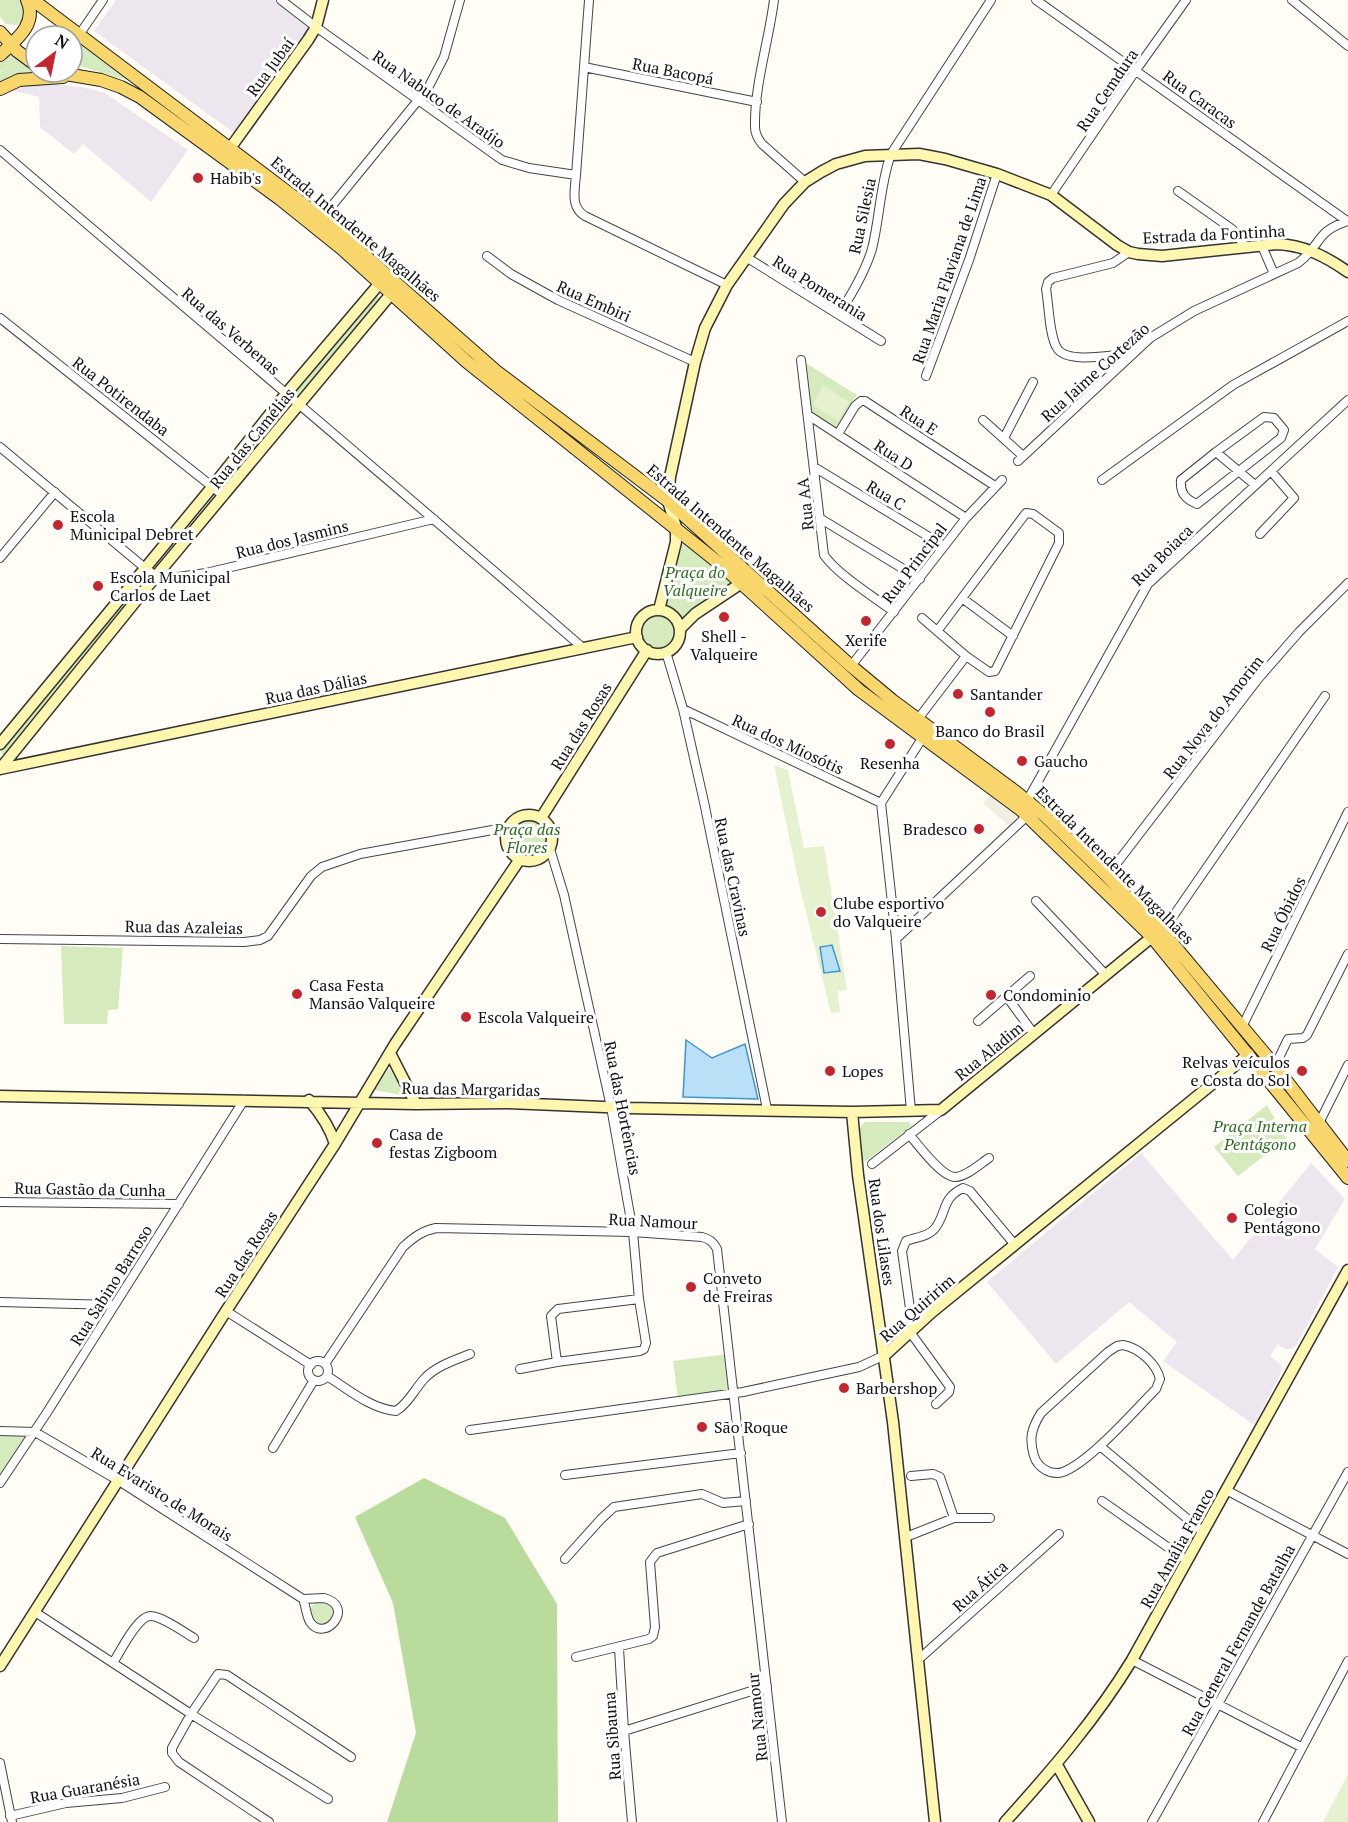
<svg xmlns="http://www.w3.org/2000/svg" width="1348" height="1822" viewBox="0 0 1348 1822" font-family="'PT Serif',serif">
<style>
.industrial{fill:#eee6ef}
.green{fill:#d5ebbd}
.forest{fill:#b9dc9c}
.pitch{fill:#e6f2cf}
.plaza{fill:#f1ede2}
.water{fill:#b9e0f7;stroke:#3f96cf;stroke-width:1.5}
.lines{fill:none;stroke-linecap:round;stroke-linejoin:round}
.street-casing{stroke:#444;stroke-width:10}
.secondary-casing{stroke:#333;stroke-width:13}
.primary-casing{stroke:#222;stroke-width:14}
.street{stroke:#fff;stroke-width:8}
.secondary{stroke:#fff6b0;stroke-width:10}
.primary{stroke:#f9d66b;stroke-width:12}
.poi-dot{fill:#c4262e;stroke:#fff;stroke-width:2}
.labels{text-anchor:middle;dominant-baseline:central;stroke-width:6;stroke-linejoin:round;paint-order:stroke}
.street-label{font-size:16px;fill:#111;stroke:#fff}
.poi-label{font-size:16px;fill:#111;stroke:#fff;text-anchor:start}
.park-label{font-size:16px;font-style:italic;fill:#2f6b1f;stroke:#fff}
</style>
<rect width="100%" height="100%" fill="#fffdf5"/>
<path class="industrial" d="M 116,0 L 274,0 L 309,28 L 234,133 L 94,31 Z
M 27,82 L 82,87 L 105,93 L 188,150 L 151,202 L 83,144 L 74,154 L 40,127 L 39,97 L 10,90 Z
M 1141,1153 L 1233,1260 L 1311,1163 L 1345,1199 L 1315,1249 L 1338,1267 L 1296,1346 L 1291,1349 L 1285,1349 L 1278,1344 L 1270,1356 L 1281,1365 L 1282,1371 L 1254,1425 L 1163,1361 L 1177,1342 L 1129,1302 L 1056,1364 L 987,1282 Z"/>
<path class="green" d="M 0,0 L 20,0 L 26,13 L 23,21 L 18,25 L 6,24 L 0,17 Z
M 72,40 L 80,42 L 133,82 L 72,64 Z
M 7,51 L 36,68 L 36,72 L 45,73 L 0,86 L 0,73 L 6,67 L 0,72 L 0,58 Z
M 375,294 L 380,299 L 300,397 L 295,396 L 293,390 Z
M 804,362 L 857,395 L 836,429 L 810,414 Z
M 282,405 L 286,406 L 288,412 L 225,486 L 222,483 Z
M 683,543 L 733,581 C 719,591 698,603 687,615 C 675,628 674,654 651,646 C 644,643 643,638 641,631 L 649,617 L 660,611 Z
M 143,578 L 145,581 L 5,755 L 2,754 L 0,748 Z
M 528,817 L 539,819 L 548,827 L 545,849 C 537,854 529,857 520,857 C 500,840 505,827 528,817 Z
M 61,946 L 123,948 L 118,1009 L 108,1010 L 107,1024 L 64,1024 Z
M 389,1068 L 407,1096 L 375,1090 Z
M 1267,1105 L 1286,1139 L 1238,1176 L 1214,1147 Z
M 865,1122 L 909,1122 L 912,1126 L 866,1161 L 862,1160 C 860,1148 853,1130 865,1122 Z
M 728,1354 L 731,1398 L 722,1399 L 726,1392 L 678,1398 L 673,1361 Z
M 0,1435 L 29,1436 L 0,1478 Z
M310 1613a12 12 0 1 1 24 0a12 12 0 1 1-24 0Z"/>
<path class="forest" d="M 424,1478 L 505,1518 L 557,1604 L 558,1822 L 387,1822 L 416,1733 L 393,1603 L 355,1517 Z"/>
<path class="pitch" d="M 823,385 L 849,402 L 838,421 L 813,405 Z
M 774,765 L 788,770 L 804,848 L 824,846 L 847,990 L 838,991 L 840,1012 L 831,1013 L 799,884 Z
M 1348,1774 L 1348,1822 L 1323,1822 Z"/>
<path class="plaza" d="M 995,789 L 1021,810 L 1009,826 L 983,803 Z"/>
<path class="water" d="M 832,945 L 840,971 L 824,973 L 820,947 Z
M 686,1040 L 712,1058 L 745,1044 L 758,1099 L 683,1097 Z"/>
<g class="lines">
<g class="street-casing">
<path id="street" d="M 281,0 L 316,27 L 502,160 L 529,168 L 576,175
M 589,0 L 576,175 C 575,190 570,207 585,216 L 727,285
M 774,0 C 769,40 754,87 755,127 C 755,134 758,139 762,144 L 805,182
M 1036,0 L 1347,221
M 1292,0 L 1348,46
M 79,35 L 103,0
M 584,67 L 757,102
M 0,150 C 194,316 390,480 583,648
M 1178,191 L 1232,229 L 1246,247
M 1051,195 L 1136,70 L 1186,0
M 322,218 L 428,88 L 444,57 L 460,0
M 1262,246 L 1274,274
M 1129,252 L 1113,263 L 1053,278 L 1048,282 L 1046,289 C 1049,305 1049,335 1057,348 C 1067,365 1115,354 1133,353
M 487,256 L 511,274 L 558,300 L 695,362
M 746,257 L 881,341
M 839,314 C 852,294 865,272 872,249 C 880,217 880,184 891,154 L 991,0
M 0,318 L 224,496
M 801,360 L 824,555 C 838,575 874,597 894,612
M 926,376 L 969,260 L 997,174
M 808,415 L 966,518
M 983,420 L 1023,456
M 838,434 L 855,406 L 861,401 L 865,401 L 995,486
M 1004,438 L 1033,382
M 0,447 L 145,568 L 156,576 L 164,579 L 206,573 L 434,519
M 1216,452 L 1264,417 L 1274,418 L 1284,430 L 1281,438 L 1197,504 C 1185,499 1180,493 1181,480 L 1216,452 L 1255,485
M 1018,461 L 1150,338 L 1194,311 L 1298,263 C 1322,245 1315,231 1348,221
M 814,467 L 944,546
M 1102,480 L 1233,385 L 1348,321
M 821,519 L 920,579
M 1260,534 L 1294,498 L 1271,471
M 0,558 L 55,492
M 962,598 L 1013,636
M 922,618 L 966,656 L 989,672 L 995,671 L 1059,543 L 1059,533 L 1033,514 L 1026,513 L 938,630
M 666,652 L 683,709 L 704,802 L 767,1109
M 851,666 L 966,518 L 1002,480
M 683,709 L 881,803
M 918,719 L 966,656
M 1027,801 L 1148,584 L 1348,400
M 1107,876 L 1258,679 L 1299,632 L 1348,583
M 1036,901 L 1106,975
M 1163,931 L 1325,696
M 0,939 L 244,942 L 260,940 L 268,936 L 311,876 L 322,867 L 360,854 L 509,827
M 896,939 L 1027,816
M 1007,997 L 1034,1034
M 978,1021 L 1030,976
M 1242,1027 L 1348,812
M 1275,1066 L 1288,1039 L 1303,1038 L 1307,1035 L 1348,954
M 911,1111 L 896,939 L 881,803 L 923,737
M 1319,1123 L 1348,1065
M 909,1134 C 918,1145 942,1177 955,1177 C 966,1177 980,1164 989,1158
M 872,1164 L 940,1111
M 0,1202 L 179,1204
M 0,1302 L 114,1305
M 226,1311 L 311,1365
M 913,1330 L 902,1251 L 906,1241 C 916,1237 929,1237 936,1227 C 947,1211 942,1198 963,1188 L 970,1191 L 1015,1245
M 910,1332 L 950,1387 L 949,1392 L 936,1404
M 1123,1345 C 1139,1348 1156,1363 1160,1379 L 1156,1389 C 1134,1411 1091,1461 1063,1472 C 1051,1476 1038,1468 1034,1456 C 1029,1439 1031,1429 1041,1413 L 1108,1352 L 1117,1346 Z
M308 1371a10 10 0 1 1 20 0a10 10 0 1 1-20 0Z
M 557,1362 L 551,1316 L 558,1309 L 639,1299
M 325,1364 L 403,1247 C 414,1237 422,1231 436,1228 L 633,1232 L 702,1237 C 710,1239 713,1242 717,1249 L 782,1822
M 520,1369 L 557,1362 L 640,1351 L 644,1349 L 646,1343 L 639,1299 L 633,1232 L 611,1107 L 564,895 L 550,849
M 327,1376 C 348,1389 371,1409 396,1411 C 409,1403 414,1390 424,1379 C 436,1366 455,1360 470,1354
M 470,1430 L 743,1392 L 859,1367 L 885,1355
M 0,1431 L 35,1432 L 119,1481 L 303,1599
M 1100,1446 L 1202,1531
M 273,1448 L 314,1380
M 565,1475 L 741,1453
M 911,1476 L 933,1474 L 940,1477 L 954,1518
M 0,1483 L 46,1414 L 244,1100
M 1226,1490 L 1348,1554
M 1102,1501 L 1186,1560
M 906,1537 L 954,1518 L 990,1518
M 565,1559 L 601,1519 L 614,1507 L 702,1494 L 723,1503 L 746,1501
M 324,1598 C 356,1606 325,1644 310,1622 C 306,1615 306,1606 303,1599 Z
M 35,1612 L 191,1714 L 328,1799
M 619,1648 L 624,1731 L 632,1822
M 576,1657 L 649,1639 L 653,1636 L 655,1627 L 650,1562 L 657,1553 L 749,1524
M 919,1659 L 1059,1534
M 1132,1660 L 1301,1747
M 113,1663 C 120,1652 138,1615 151,1616 C 161,1616 184,1632 194,1638
M 624,1731 L 767,1686
M 0,1763 L 12,1822
M 10,1816 L 66,1803 L 122,1798 L 165,1787
M 269,1822 L 179,1762 L 172,1753 L 172,1748 L 191,1714 L 218,1674 L 227,1675 L 351,1757
M 1152,1822 L 1348,1472
M 1263,1822 L 1348,1661"/>
</g>
<g class="secondary-casing">
<path id="secondary" d="M 231,147 L 308,40 L 316,27 L 323,0
M 659,610 L 676,542 L 676,527 L 668,501 L 670,477 L 695,362 L 705,328 L 727,285 L 784,204 L 805,182 L 821,172 L 836,164 L 865,156 L 919,154 L 945,159 L 997,174 L 1051,195 L 1117,245 L 1129,252 L 1138,254 L 1162,256 L 1276,244 C 1304,245 1325,256 1348,272
M636 632a22 22 0 1 1 44 0a22 22 0 1 1-44 0Z
M 680,629 L 695,614 L 737,586 L 742,575
M 0,744 L 213,486 L 285,395 L 380,283
M 0,769 L 637,637
M 0,769 L 156,576 L 391,294
M506 838a23 23 0 1 1 46 0a23 23 0 1 1-46 0Z
M 541,818 L 647,650
M 390,1053 L 416,1104
M 0,1096 L 416,1104 L 508,1103 L 628,1108 L 852,1112 L 941,1110 L 1152,937
M 309,1100 C 321,1114 330,1127 335,1144
M 852,1112 L 858,1175 L 893,1422 L 935,1822
M 885,1355 L 932,1312 L 1249,1054
M 0,1666 L 226,1311 L 335,1144 L 395,1044 L 520,859
M 1057,1765 L 1089,1822
M 1005,1822 C 1051,1771 1096,1719 1132,1660 L 1348,1270"/>
</g>
<g class="primary-casing">
<path id="primary" d="M 33,0 L 322,218 L 496,371 L 668,501 L 851,666 L 892,700 L 1016,792 L 1044,815 L 1107,876 L 1172,943 L 1275,1066 L 1348,1161
M 0,32 L 17,51 L 36,65
M 59,36 L 79,35
M 0,55 C 16,40 38,24 27,0
M 54,72 L 101,80 L 121,87 L 140,97 L 280,199 L 341,248 L 467,362 L 720,564 L 859,690 L 1021,810 L 1152,937 L 1348,1178
M 0,89 L 19,80 L 63,77"/>
</g>
<use href="#street" class="street"/>
<use href="#secondary" class="secondary"/>
<use href="#primary" class="primary"/>
</g>
<g class="poi-dot">
<circle cx="198" cy="178" r="6"/>
<circle cx="58" cy="525" r="6"/>
<circle cx="98" cy="586" r="6"/>
<circle cx="724" cy="617" r="6"/>
<circle cx="866" cy="621" r="6"/>
<circle cx="958" cy="694" r="6"/>
<circle cx="990" cy="712" r="6"/>
<circle cx="890" cy="744" r="6"/>
<circle cx="1022" cy="761" r="6"/>
<circle cx="979" cy="829" r="6"/>
<circle cx="821" cy="912" r="6"/>
<circle cx="297" cy="994" r="6"/>
<circle cx="991" cy="995" r="6"/>
<circle cx="466" cy="1017" r="6"/>
<circle cx="830" cy="1071" r="6"/>
<circle cx="1302" cy="1071" r="6"/>
<circle cx="377" cy="1143" r="6"/>
<circle cx="1232" cy="1218" r="6"/>
<circle cx="691" cy="1287" r="6"/>
<circle cx="844" cy="1388" r="6"/>
<circle cx="702" cy="1427" r="6"/>
</g>
<g class="labels">
<g class="street-label">
<text transform="translate(270 67) rotate(-54)">Rua Jubaí</text>
<text transform="translate(673 71) rotate(11)">Rua Bacopá</text>
<text transform="translate(1107 90) rotate(-56)">Rua Cemdura</text>
<text transform="translate(439 99) rotate(35)">Rua Nabuco de Araújo</text>
<text transform="translate(1200 99) rotate(36)">Rua Caracas</text>
<text transform="translate(862 216) rotate(-78)">Rua Silesia</text>
<text transform="translate(356 229) rotate(40)">Estrada Intendente Magalhães</text>
<text transform="translate(1214 234) rotate(-3)">Estrada da Fontinha</text>
<text transform="translate(949 270) rotate(-71)">Rua Maria Flaviana de Lima</text>
<text transform="translate(820 288) rotate(32)">Rua Pomerania</text>
<text transform="translate(594 301) rotate(24)">Rua Embiri</text>
<text transform="translate(231 331) rotate(41)">Rua das Verbenas</text>
<text transform="translate(1095 372) rotate(-42)">Rua Jaime Cortezão</text>
<text transform="translate(121 396) rotate(38)">Rua Potirendaba</text>
<text transform="translate(919 420) rotate(33)">Rua E</text>
<text transform="translate(252 438) rotate(-51)">Rua das Camélias</text>
<text transform="translate(894 455) rotate(33)">Rua D</text>
<text transform="translate(886 495) rotate(31)">Rua C</text>
<text transform="translate(805 504) rotate(-96)">Rua AA</text>
<text transform="translate(731 538) rotate(41)">Estrada Intendente Magalhães</text>
<text transform="translate(292 539) rotate(-14)">Rua dos Jasmins</text>
<text transform="translate(1162 555) rotate(-45)">Rua Boiaca</text>
<text transform="translate(914 563) rotate(-53)">Rua Principal</text>
<text transform="translate(316 688) rotate(-12)">Rua das Dálias</text>
<text transform="translate(1213 717) rotate(-52)">Rua Nova do Amorim</text>
<text transform="translate(581 726) rotate(-58)">Rua das Rosas</text>
<text transform="translate(788 744) rotate(25)">Rua dos Miosótis</text>
<text transform="translate(1115 865) rotate(45)">Estrada Intendente Magalhães</text>
<text transform="translate(733 877) rotate(78)">Rua das Cravinas</text>
<text transform="translate(1283 914) rotate(-64)">Rua Óbidos</text>
<text transform="translate(184 927) rotate(1)">Rua das Azaleias</text>
<text transform="translate(989 1051) rotate(-39)">Rua Aladim</text>
<text transform="translate(471 1089) rotate(1)">Rua das Margaridas</text>
<text transform="translate(623 1108) rotate(79)">Rua das Hortências</text>
<text transform="translate(90 1189) rotate(1)">Rua Gastão da Cunha</text>
<text transform="translate(653 1221) rotate(3)">Rua Namour</text>
<text transform="translate(882 1232) rotate(82)">Rua dos Lilases</text>
<text transform="translate(246 1254) rotate(-57)">Rua das Rosas</text>
<text transform="translate(111 1285) rotate(-58)">Rua Sabino Barroso</text>
<text transform="translate(917 1308) rotate(-41)">Rua Quiririm</text>
<text transform="translate(162 1494) rotate(32)">Rua Evaristo de Morais</text>
<text transform="translate(1177 1548) rotate(-61)">Rua Amália Franco</text>
<text transform="translate(980 1586) rotate(-42)">Rua Ática</text>
<text transform="translate(1238 1640) rotate(-61)">Rua General Fernande Batalha</text>
<text transform="translate(757 1717) rotate(-96)">Rua Namour</text>
<text transform="translate(612 1736) rotate(-94)">Rua Sibauna</text>
<text transform="translate(85 1788) rotate(-10)">Rua Guaranésia</text>
</g>
<g class="poi-label">
<text x="210" y="178">Habib's</text>
<text x="70" y="516">Escola<tspan x="70" dy="18">Municipal Debret</tspan></text>
<text x="110" y="577">Escola Municipal<tspan x="110" dy="18">Carlos de Laet</tspan></text>
<text x="724" y="636" text-anchor="middle">Shell -<tspan x="724" dy="18">Valqueire</tspan></text>
<text x="866" y="640" text-anchor="middle">Xerife</text>
<text x="970" y="694">Santander</text>
<text x="990" y="731" text-anchor="middle">Banco do Brasil</text>
<text x="1034" y="761">Gaucho</text>
<text x="890" y="763" text-anchor="middle">Resenha</text>
<text x="967" y="829" text-anchor="end">Bradesco</text>
<text x="833" y="903">Clube esportivo<tspan x="833" dy="18">do Valqueire</tspan></text>
<text x="309" y="985">Casa Festa<tspan x="309" dy="18">Mansão Valqueire</tspan></text>
<text x="1003" y="995">Condominio</text>
<text x="478" y="1017">Escola Valqueire</text>
<text x="1290" y="1062" text-anchor="end">Relvas veículos<tspan x="1290" dy="18">e Costa do Sol</tspan></text>
<text x="842" y="1071">Lopes</text>
<text x="389" y="1134">Casa de<tspan x="389" dy="18">festas Zigboom</tspan></text>
<text x="1244" y="1209">Colegio<tspan x="1244" dy="18">Pentágono</tspan></text>
<text x="703" y="1278">Conveto<tspan x="703" dy="18">de Freiras</tspan></text>
<text x="856" y="1388">Barbershop</text>
<text x="714" y="1427">São Roque</text>
</g>
<g class="park-label">
<text x="695" y="572">Praça do<tspan x="695" dy="18">Valqueire</tspan></text>
<text x="527" y="829">Praça das<tspan x="527" dy="18">Flores</tspan></text>
<text x="1260" y="1126">Praça Interna<tspan x="1260" dy="18">Pentágono</tspan></text>
</g>
</g>
<g transform="translate(54 54) rotate(32)"><circle r="28" fill="#ffffff" stroke="#a0a0a0" stroke-width="1.5"/>
<path d="M0-4.5L10 22L0 15L-10 22Z" fill="#c4262e"/>
<text y="-9" font-size="16" font-weight="bold" text-anchor="middle" fill="#111111">N</text>
</g>
</svg>
